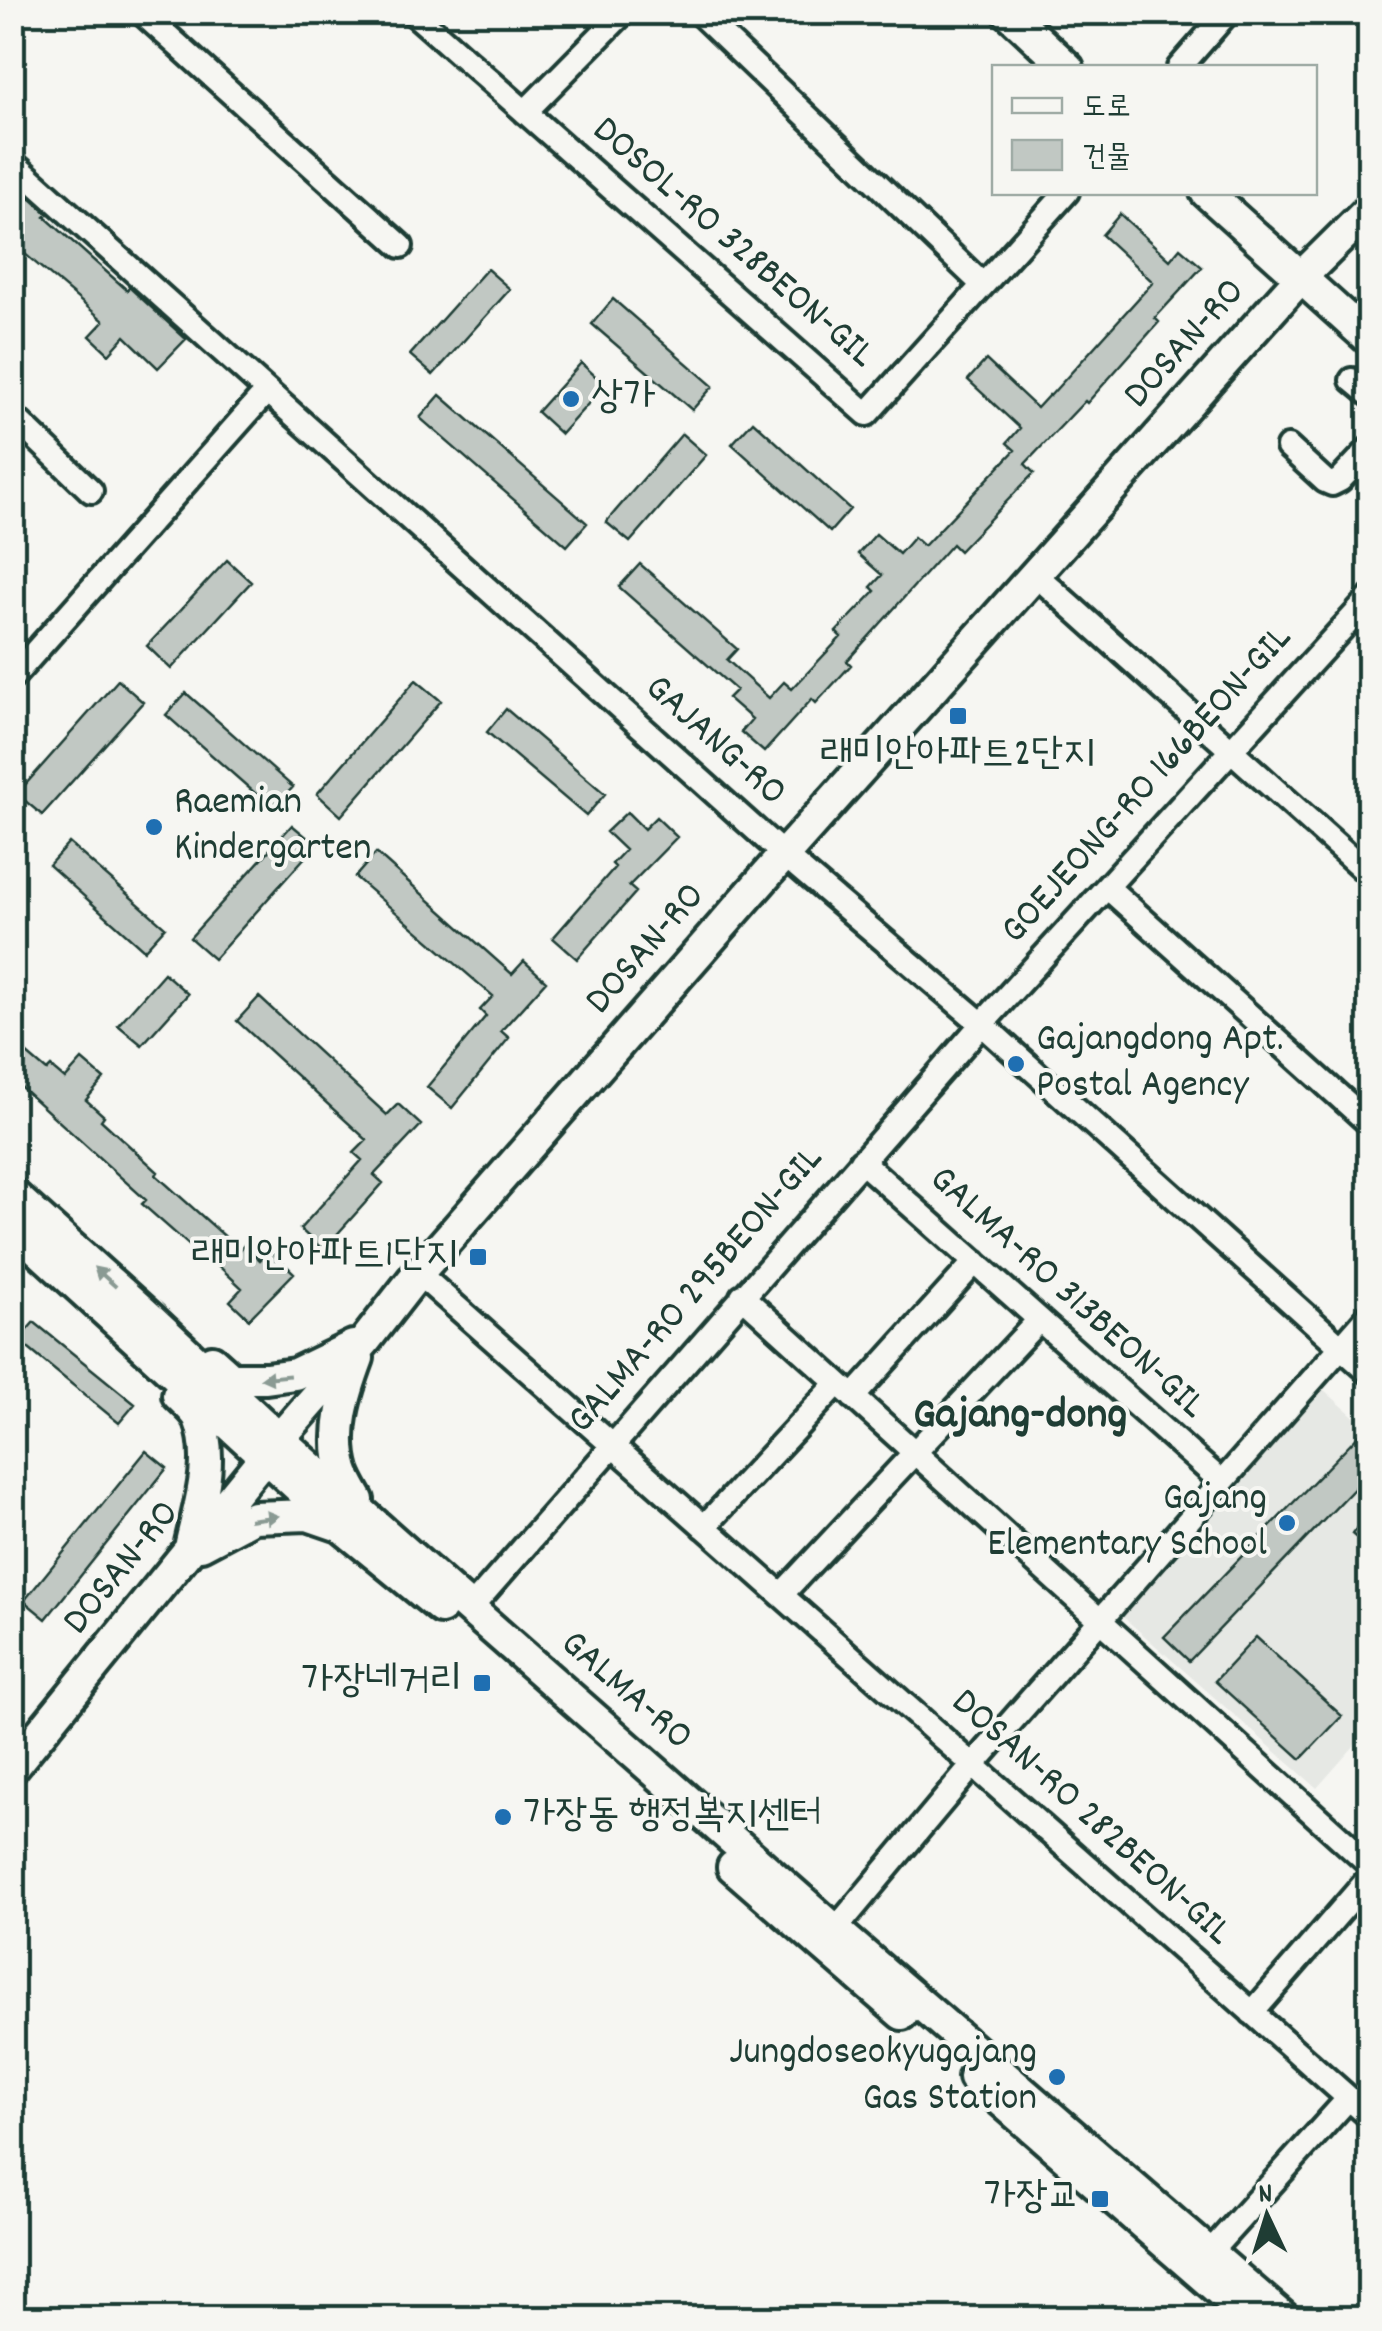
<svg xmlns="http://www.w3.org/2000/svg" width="1382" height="2331" viewBox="0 0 1382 2331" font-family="Dekko,'Poor Story',sans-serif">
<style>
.built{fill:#e6e8e4}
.building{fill:#c1c8c3;stroke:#1f3d34;stroke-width:2.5}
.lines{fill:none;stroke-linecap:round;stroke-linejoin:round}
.minor-casing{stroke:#1f3d34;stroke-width:30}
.major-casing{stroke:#1f3d34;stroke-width:38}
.minor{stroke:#f6f6f2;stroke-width:22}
.major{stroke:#f6f6f2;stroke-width:30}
.oneway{fill:#8a9a93}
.poi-dot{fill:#1f6fb2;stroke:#f6f6f2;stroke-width:4}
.labels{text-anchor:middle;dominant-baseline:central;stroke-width:8;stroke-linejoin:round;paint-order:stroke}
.street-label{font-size:40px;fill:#1f3d34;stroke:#f6f6f2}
.poi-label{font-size:40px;fill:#1f3d34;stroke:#f6f6f2;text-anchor:end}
.quarter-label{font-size:45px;font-weight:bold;fill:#1f3d34;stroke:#f6f6f2}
</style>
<rect width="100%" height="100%" fill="#f6f6f2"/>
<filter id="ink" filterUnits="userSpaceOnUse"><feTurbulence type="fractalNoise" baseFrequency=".01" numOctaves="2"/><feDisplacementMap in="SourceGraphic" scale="20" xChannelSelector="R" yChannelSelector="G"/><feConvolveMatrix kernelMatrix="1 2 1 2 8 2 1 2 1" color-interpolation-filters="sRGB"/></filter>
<g filter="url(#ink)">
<path class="built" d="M 1323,1389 L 1369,1430 L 1369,1729 L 1317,1788 L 1122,1616 Z"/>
<path class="building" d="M 30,198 L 48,214 L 45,217 L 92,259 L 127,290 L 129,287 L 186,339 L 158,368 L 125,336 L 109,354 L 90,336 L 104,321 L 12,243 L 12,218 Z
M 1120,214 L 1170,260 L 1180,248 L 1202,267 L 1155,318 L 1159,322 L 1087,403 L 1085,401 L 1025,464 L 1034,473 L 959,551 L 952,544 L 847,661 L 851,665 L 816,703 L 812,699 L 764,752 L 741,732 L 752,719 L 728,698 L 736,690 L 619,587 L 640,564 L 737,649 L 727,660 L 769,698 L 784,682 L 792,689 L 841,637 L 836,632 L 875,591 L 871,587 L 882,575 L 858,554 L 876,534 L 899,554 L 914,537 L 924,546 L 1015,450 L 1007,443 L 1020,428 L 968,380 L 986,360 L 1037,408 L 1049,395 L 1050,396 L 1153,282 L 1102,235 Z
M 487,269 L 510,289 L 433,375 L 410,355 Z
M 613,299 L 713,386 L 692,410 L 592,324 Z
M 581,363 L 605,385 L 561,434 L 537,412 Z
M 440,395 L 587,523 L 567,546 L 420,418 Z
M 753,421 L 850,509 L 830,532 L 732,444 Z
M 682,434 L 706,455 L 630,542 L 606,522 Z
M 227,560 L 251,582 L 171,669 L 147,646 Z
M 118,680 L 143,702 L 42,815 L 17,794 Z
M 416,680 L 441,701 L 341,816 L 317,794 Z
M 186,693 L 293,787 L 273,809 L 166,715 Z
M 506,709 L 605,794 L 586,816 L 487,732 Z
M 627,812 L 644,829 L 656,817 L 677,837 L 629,886 L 636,892 L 577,959 L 553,938 L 615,867 L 612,864 L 625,850 L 606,832 Z
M 292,825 L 316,845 L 214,959 L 190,938 Z
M 69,843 L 165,927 L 144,950 L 49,865 Z
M 376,853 L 512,974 L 524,961 L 546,981 L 501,1031 L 509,1038 L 452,1108 L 427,1087 L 486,1016 L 480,1010 L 493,996 L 355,877 Z
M 164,973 L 188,994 L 142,1045 L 118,1025 Z
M 259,997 L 387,1115 L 398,1104 L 421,1125 L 374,1175 L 383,1183 L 323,1250 L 300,1229 L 362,1160 L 354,1153 L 367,1140 L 237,1021 Z
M 12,1041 L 47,1071 L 51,1067 L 65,1079 L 82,1060 L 104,1079 L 86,1100 L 104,1116 L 101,1120 L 158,1172 L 156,1175 L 240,1250 L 244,1245 L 260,1260 L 270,1250 L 294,1273 L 249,1319 L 230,1301 L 242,1288 L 203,1251 L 200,1255 L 142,1204 L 146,1200 L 12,1079 Z
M 34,1322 L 135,1404 L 119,1423 L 18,1340 Z
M 1370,1423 L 1370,1472 L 1189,1661 L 1164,1637 Z
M 146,1451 L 167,1468 L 46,1619 L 24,1601 Z
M 1370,1512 L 1370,1550 L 1352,1534 Z
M 1256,1637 L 1342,1716 L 1301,1759 L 1215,1681 Z"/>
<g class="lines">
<g class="minor-casing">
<path id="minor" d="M 141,12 L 401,246
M 412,12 L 867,414 L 1067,192
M 698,12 L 983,285
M 1179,68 L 1228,12
M 525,112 L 624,12
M 12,162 L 784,855 L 982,1024 L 1370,1373
M 1352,380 L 1370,395
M 12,415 L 91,491
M 1288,447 L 1325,481 L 1332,484 L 1340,480 L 1370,448
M 1036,575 L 1370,875
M 12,678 L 267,391
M 1107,887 L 1370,1124
M 861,1161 L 1222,1482
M 418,1273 L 1370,2117
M 742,1296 L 1370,1865
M 853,1397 L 975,1262
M 704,1527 L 838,1383
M 781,1595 L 1039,1320
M 470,1609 L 982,1024 L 1370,598
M 825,1942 L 973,1765 L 1370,1314
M 1252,2013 L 1370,1877
M 1209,2253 L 1348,2099"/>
</g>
<g class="major-casing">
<path id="major" d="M 1008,12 L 1068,68
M 1206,192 L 1370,340
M 12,1194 L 151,1319 L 279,1439 L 470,1609 L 835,1930 L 1284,2318
M 12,1226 L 343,1528 L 441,1608
M 212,1361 L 231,1378 L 266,1378 L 295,1374 L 353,1346
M 178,1395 C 185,1402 195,1410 199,1418 C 215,1459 200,1503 191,1543
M 358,1500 C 353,1491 346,1480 343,1470 C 332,1432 345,1393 358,1358
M 201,1545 L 254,1517 L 308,1515 L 337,1525
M 12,1768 L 279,1439 L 365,1341 L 418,1273 L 784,855 L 1301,277 L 1370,209
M 733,1867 L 902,2014
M 974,2077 L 1251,2318"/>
</g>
<use href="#minor" class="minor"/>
<use href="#major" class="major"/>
</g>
<defs><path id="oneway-solid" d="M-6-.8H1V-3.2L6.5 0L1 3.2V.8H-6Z" transform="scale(2.5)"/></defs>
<g class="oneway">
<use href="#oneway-solid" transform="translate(105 1277) rotate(-138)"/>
<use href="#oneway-solid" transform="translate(275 1377) rotate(174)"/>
<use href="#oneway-solid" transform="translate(264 1518) rotate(-8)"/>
</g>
</g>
<g class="poi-dot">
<circle cx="571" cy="399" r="10"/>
<rect x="948" y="706" width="20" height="20" rx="5"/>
<circle cx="154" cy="827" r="10"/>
<circle cx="1016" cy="1064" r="10"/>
<rect x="468" y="1247" width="20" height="20" rx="5"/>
<circle cx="1287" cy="1523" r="10"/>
<rect x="472" y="1673" width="20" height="20" rx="5"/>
<circle cx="503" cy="1817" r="10"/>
<circle cx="1057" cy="2077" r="10"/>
<rect x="1090" y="2189" width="20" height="20" rx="5"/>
</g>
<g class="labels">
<g class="street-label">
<text transform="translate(732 244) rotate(41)">DOSOL-RO 328BEON-GIL</text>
<text transform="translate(1186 345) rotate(-48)">DOSAN-RO</text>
<text transform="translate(714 742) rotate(42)">GAJANG-RO</text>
<text transform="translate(1148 786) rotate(-48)">GOEJEONG-RO 166BEON-GIL</text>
<text transform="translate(647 950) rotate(-49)">DOSAN-RO</text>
<text transform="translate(697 1291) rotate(-49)">GALMA-RO 295BEON-GIL</text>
<text transform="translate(1066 1294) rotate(42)">GALMA-RO 313BEON-GIL</text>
<text transform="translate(123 1569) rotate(-51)">DOSAN-RO</text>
<text transform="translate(625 1692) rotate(41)">GALMA-RO</text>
<text transform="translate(1090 1819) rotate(42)">DOSAN-RO 282BEON-GIL</text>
</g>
<g class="poi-label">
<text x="591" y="399" text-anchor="start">상가</text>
<text x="958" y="756" text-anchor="middle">래미안아파트2단지</text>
<text x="174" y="804" text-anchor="start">Raemian<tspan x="174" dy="46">Kindergarten</tspan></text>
<text x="1036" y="1041" text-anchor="start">Gajangdong Apt.<tspan x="1036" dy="46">Postal Agency</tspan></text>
<text x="458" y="1257">래미안아파트1단지</text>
<text x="1267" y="1500">Gajang<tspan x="1267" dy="46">Elementary School</tspan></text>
<text x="462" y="1683">가장네거리</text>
<text x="523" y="1817" text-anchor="start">가장동 행정복지센터</text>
<text x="1037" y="2054">Jungdoseokyugajang<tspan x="1037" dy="46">Gas Station</tspan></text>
<text x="1080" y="2199">가장교</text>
</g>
<g class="quarter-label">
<text x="1020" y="1417">Gajang-dong</text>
</g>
</g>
<rect width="1382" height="2331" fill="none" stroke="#f6f6f2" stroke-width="50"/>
<rect x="25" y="25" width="1332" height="2281" fill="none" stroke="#1f3d34" stroke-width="4" filter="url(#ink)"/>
<rect x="992" y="65" width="325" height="130" fill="#f6f6f2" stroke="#a0aca6" stroke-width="2.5"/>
<rect x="1012" y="98" width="50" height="15" fill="#f6f6f2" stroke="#a0aca6" stroke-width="2.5"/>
<text x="1082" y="115" font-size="30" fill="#1f3d34">도로</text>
<rect x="1012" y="140" width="50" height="30" fill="#c1c8c3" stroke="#a0aca6" stroke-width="2.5"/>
<text x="1082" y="165" font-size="30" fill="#1f3d34">건물</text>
<g transform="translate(1267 2216) rotate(356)" stroke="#f6f6f2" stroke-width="8" paint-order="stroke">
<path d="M0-8L18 38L0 25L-18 38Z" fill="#1f3d34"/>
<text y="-15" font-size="28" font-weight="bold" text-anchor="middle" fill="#1f3d34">N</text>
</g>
</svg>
